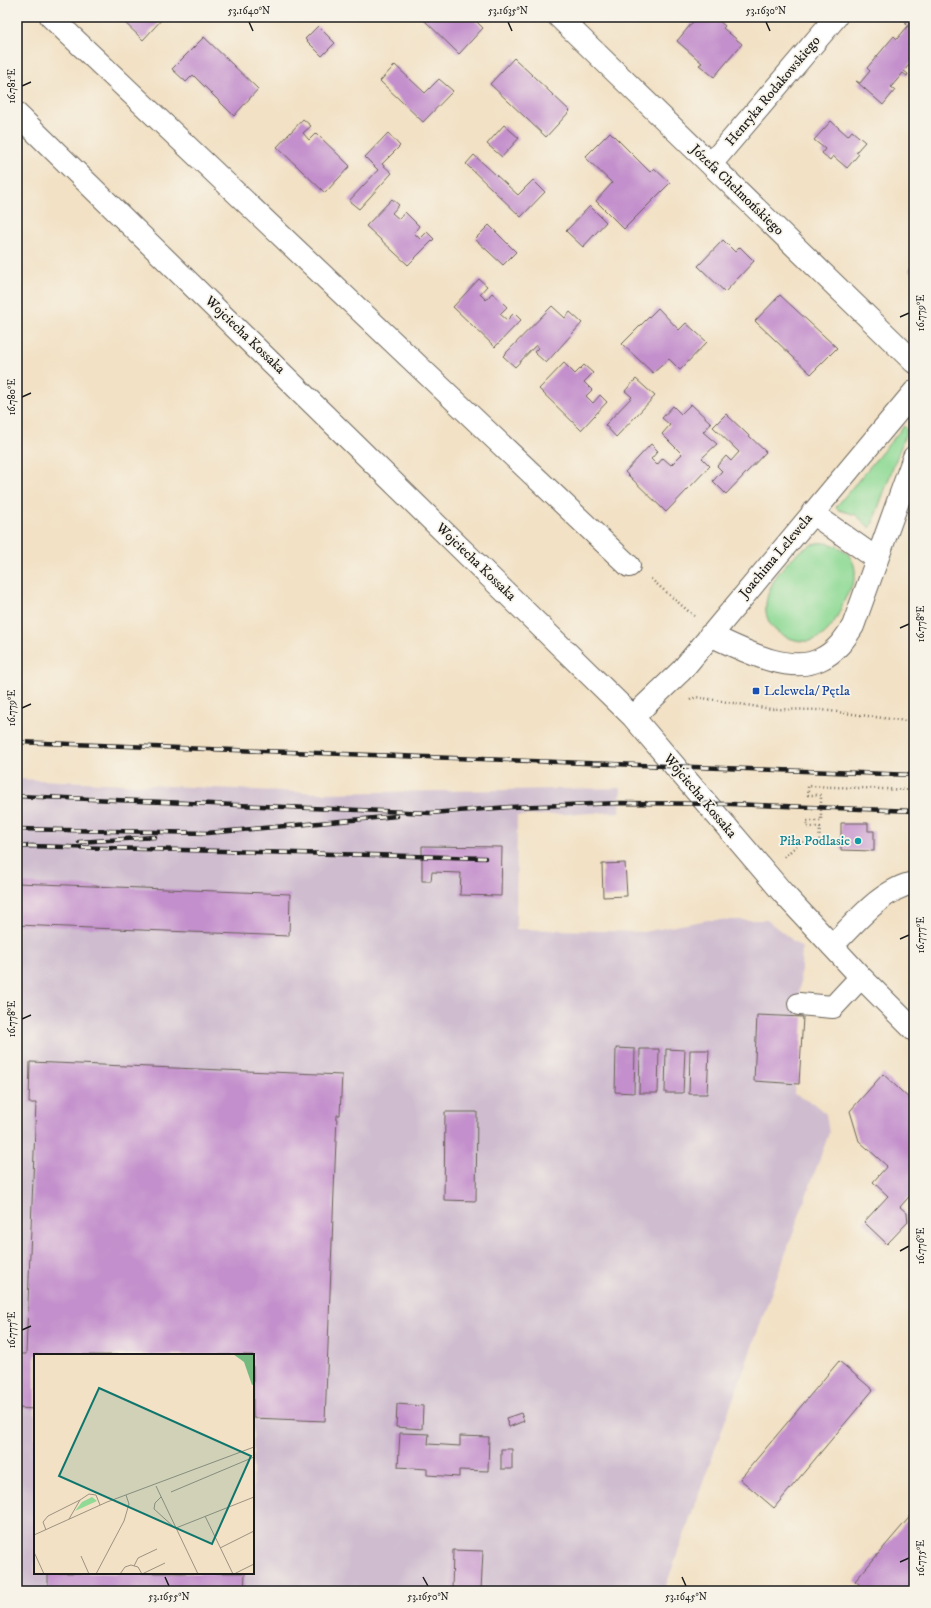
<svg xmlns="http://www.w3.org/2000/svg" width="931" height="1608" viewBox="0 0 931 1608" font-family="'IM FELL DW Pica',serif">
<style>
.industrial{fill:#cfbdcf;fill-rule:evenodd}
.green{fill:#90da96;stroke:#567b59}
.building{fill:#c38fcc}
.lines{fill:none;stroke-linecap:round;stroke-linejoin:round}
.minor-casing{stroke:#676157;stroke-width:24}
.path{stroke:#676157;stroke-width:2.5;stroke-dasharray:1 3;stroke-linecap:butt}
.minor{stroke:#fff;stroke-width:22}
.rail-casing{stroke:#1c1c1c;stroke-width:4.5}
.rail{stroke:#f7f3e8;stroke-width:3;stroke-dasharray:9;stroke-linecap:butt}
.ticks{fill:none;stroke:#1c1c1c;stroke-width:1.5}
.transit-dot{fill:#1a4fb4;stroke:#f7f3e8;stroke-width:1.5}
.culture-dot{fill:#0f9aa8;stroke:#f7f3e8;stroke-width:1.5}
.labels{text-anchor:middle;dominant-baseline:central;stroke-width:3.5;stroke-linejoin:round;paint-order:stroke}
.street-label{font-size:14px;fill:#1c1c1c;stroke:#f7f3e8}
.transit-label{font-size:14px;fill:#164399;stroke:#f7f3e8;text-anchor:start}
.culture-label{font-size:14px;fill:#0d838f;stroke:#f7f3e8;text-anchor:end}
.inset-road{fill:none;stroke:#9c9281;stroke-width:1}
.view{fill:#0f766e;fill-opacity:0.15;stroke:#0f766e;stroke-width:2}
.inset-edge{fill:none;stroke:#1c1c1c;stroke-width:2}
.neatline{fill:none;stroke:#1c1c1c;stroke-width:1.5}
.ticks-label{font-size:10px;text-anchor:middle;fill:#1c1c1c}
</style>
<rect width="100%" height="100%" fill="#f7f3e8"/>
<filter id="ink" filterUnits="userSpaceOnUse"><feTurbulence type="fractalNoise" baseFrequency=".025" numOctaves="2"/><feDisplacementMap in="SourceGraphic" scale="8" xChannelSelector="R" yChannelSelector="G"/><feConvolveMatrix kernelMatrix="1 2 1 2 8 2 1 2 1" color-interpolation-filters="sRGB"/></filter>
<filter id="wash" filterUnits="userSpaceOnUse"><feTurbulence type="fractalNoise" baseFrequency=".012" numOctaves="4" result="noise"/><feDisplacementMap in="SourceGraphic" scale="16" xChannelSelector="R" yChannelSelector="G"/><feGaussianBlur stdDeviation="0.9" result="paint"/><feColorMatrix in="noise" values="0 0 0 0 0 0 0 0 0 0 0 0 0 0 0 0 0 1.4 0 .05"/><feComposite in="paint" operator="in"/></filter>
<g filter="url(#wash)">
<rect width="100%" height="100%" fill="#f2e1c5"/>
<path class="industrial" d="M 17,779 L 320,793 L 621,788 L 620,812 L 517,816 L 516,929 L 643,932 L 708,920 L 767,920 L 802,948 L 794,1094 L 813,1103 L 826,1114 L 829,1133 L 664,1591 L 17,1591 ZM 35,1355 L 253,1355 L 253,1573 L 35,1573 Z"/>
<path class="green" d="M 904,426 L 907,430 L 871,527 L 869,527 L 856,515 L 839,510 L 836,507 Z
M 817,543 C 836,541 857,554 855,576 C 854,584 847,594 844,601 C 834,626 821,650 789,638 C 738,619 782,553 817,543 Z"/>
<g id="blocks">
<path class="building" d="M 119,17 L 164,17 L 143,40 Z
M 421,17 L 472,17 L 483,28 L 459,54 Z
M 697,17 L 714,17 L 725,26 L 723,28 L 742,44 L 714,77 L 699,65 L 702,63 L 677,41 Z
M 906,22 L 914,29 L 914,59 L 904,71 L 908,74 L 907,76 L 903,73 L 891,87 L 895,90 L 883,105 L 856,81 L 860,83 L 870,71 L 867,68 L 894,36 L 897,39 L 908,26 L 905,23 Z
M 318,26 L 335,43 L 322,56 L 305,39 Z
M 204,37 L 258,89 L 234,116 L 193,75 L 186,82 L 172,69 Z
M 514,58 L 570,111 L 546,137 L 490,84 Z
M 395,65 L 425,93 L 439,79 L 453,91 L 423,122 L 380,81 Z
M 303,119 L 311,126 L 303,133 L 309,140 L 316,133 L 350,166 L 325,193 L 277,147 Z
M 831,121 L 848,136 L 852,131 L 865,142 L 856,152 L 859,154 L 847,168 L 833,156 L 830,160 L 822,153 L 825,149 L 814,140 Z
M 504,125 L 519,138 L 502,157 L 487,144 Z
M 610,132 L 650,172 L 654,168 L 670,183 L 624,229 L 596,201 L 612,183 L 585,157 Z
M 388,133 L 400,146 L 382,164 L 392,173 L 359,209 L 349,201 L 378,170 L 365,157 Z
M 474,155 L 518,195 L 533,180 L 545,192 L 521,217 L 466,164 Z
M 392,199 L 399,205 L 392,213 L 399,219 L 405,212 L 419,226 L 414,233 L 420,239 L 427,232 L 434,239 L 408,265 L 366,226 Z
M 590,206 L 606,222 L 583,247 L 566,231 Z
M 489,225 L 516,252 L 503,265 L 475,239 Z
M 723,240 L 735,252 L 740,247 L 754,261 L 725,292 L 698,266 Z
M 914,264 L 914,275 L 909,270 Z
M 479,279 L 487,286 L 480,294 L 486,300 L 492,293 L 500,300 L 507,307 L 500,314 L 507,320 L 514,313 L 521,320 L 495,347 L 453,307 Z
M 780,295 L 837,348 L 811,374 L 755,321 Z
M 552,306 L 565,318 L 570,312 L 582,323 L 546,363 L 534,352 L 538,348 L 536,345 L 515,367 L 503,356 Z
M 658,308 L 679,330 L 686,323 L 707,342 L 680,370 L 669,359 L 653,373 L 622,344 Z
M 564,363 L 575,374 L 584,365 L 593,373 L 584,382 L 592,390 L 586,396 L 593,403 L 600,395 L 607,402 L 581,430 L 539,389 Z
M 636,379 L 655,396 L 616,437 L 605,425 L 632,397 L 625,391 Z
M 691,404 L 711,423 L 703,432 L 717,444 L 702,458 L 710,466 L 666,512 L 625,472 L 651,444 L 658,451 L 651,459 L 657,465 L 663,458 L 671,465 L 682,454 L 662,434 L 670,425 L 662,418 L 673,406 L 681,414 Z
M 726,414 L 766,452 L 726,494 L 713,481 L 722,471 L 717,466 L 726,456 L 731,461 L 739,452 L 713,427 Z
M 841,823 L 868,823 L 868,831 L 874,831 L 874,851 L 841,850 Z
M 422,846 L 502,847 L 501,896 L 460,895 L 461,873 L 432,872 L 431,881 L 422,881 Z
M 625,863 L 627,896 L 603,897 L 602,864 Z
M 17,883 L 290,894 L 289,936 L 17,925 Z
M 757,1015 L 803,1017 L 799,1084 L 754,1081 Z
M 616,1048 L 635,1049 L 634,1093 L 615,1092 Z
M 640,1049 L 659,1049 L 658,1093 L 639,1093 Z
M 666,1049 L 685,1050 L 683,1093 L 665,1093 Z
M 690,1050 L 709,1050 L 707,1094 L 689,1094 Z
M 30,1062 L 342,1075 L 340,1115 L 337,1115 L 325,1421 L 253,1418 L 253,1355 L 35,1355 L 35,1409 L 18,1408 L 20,1354 L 26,1354 L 36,1103 L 29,1103 Z
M 883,1074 L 914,1103 L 914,1191 L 900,1207 L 907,1213 L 908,1222 L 887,1244 L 864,1222 L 888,1196 L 873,1182 L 887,1166 L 859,1141 L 850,1111 Z
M 445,1112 L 477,1112 L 476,1201 L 444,1200 Z
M 839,1361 L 873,1390 L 774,1508 L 740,1479 Z
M 397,1404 L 423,1406 L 422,1429 L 396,1427 Z
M 521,1413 L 524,1421 L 509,1427 L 506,1418 Z
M 400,1433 L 429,1434 L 428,1444 L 460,1446 L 460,1436 L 489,1437 L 488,1471 L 459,1470 L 459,1477 L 427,1475 L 427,1469 L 398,1467 Z
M 501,1449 L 512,1449 L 512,1469 L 501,1469 Z
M 914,1512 L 914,1591 L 867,1591 L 855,1581 Z
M 453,1550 L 483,1551 L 481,1591 L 452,1591 Z
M 48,1573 L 245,1573 L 244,1591 L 48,1591 Z"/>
</g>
</g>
<g filter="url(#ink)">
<use href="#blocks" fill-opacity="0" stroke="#676157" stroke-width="1"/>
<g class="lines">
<g class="minor-casing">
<path id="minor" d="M 51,17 L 629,566
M 559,17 L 914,362
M 17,114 L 633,717 L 783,893 L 861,977 L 914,1030
M 711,164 L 836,17
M 812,513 L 877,559
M 710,635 C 739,648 789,676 821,659 C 836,652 845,639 853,626 L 914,457
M 633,717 L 682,670 L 914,392
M 832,946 C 854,924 883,888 914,883
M 799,1004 L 833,1007 L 861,977"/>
</g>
<path class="path" d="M 651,579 L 694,616
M 690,700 L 696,697 L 771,709 L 822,710 L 914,722
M 784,857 L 801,842 L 819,843 L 820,827 L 807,827 L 807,821 L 821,821 L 821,795 L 808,795 L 808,786 L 911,790"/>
<use href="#minor" class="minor"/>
<g class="rail-casing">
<path id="rail" d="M 17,742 L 914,775
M 17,796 L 431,813 L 510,807 L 621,803 L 731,804 L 914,811
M 17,829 L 207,833 L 397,816
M 79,842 L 155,837
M 28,846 L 485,858
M 17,847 L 33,846"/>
</g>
<use href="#rail" class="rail"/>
</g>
</g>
<path class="ticks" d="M 249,22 L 253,31M 508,22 L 512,31M 766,22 L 770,31M 22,86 L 31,82M 900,317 L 909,313M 22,397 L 31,393M 900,628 L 909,624M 22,708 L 31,704M 900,939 L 909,935M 22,1019 L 31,1015M 900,1251 L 909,1246M 22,1330 L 31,1326M 900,1562 L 909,1558M 165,1577 L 169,1586M 423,1577 L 428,1586M 682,1577 L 686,1586"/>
<rect class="transit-dot" x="752" y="687" width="8" height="8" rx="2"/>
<circle class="culture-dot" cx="858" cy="841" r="4"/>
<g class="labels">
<g class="street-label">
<text transform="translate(773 91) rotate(-50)">Henryka Rodakowskiego</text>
<text transform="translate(737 190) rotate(44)">Józefa Chełmońskiego</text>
<text transform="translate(245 335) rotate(44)">Wojciecha Kossaka</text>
<text transform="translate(776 556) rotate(-50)">Joachima Lelewela</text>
<text transform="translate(476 562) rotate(44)">Wojciecha Kossaka</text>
<text transform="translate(700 796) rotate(50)">Wojciecha Kossaka</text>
</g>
<g class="transit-label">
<text x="764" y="691">Lelewela/ Pętla</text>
</g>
<g class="culture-label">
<text x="850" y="841">Piła Podlasie</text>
</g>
</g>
<g transform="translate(34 1354)">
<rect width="220" height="220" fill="#f2e1c5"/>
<path d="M 58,143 L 63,147 L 41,157 L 48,148 Z" fill="#90da96"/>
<path d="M 199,0 L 220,0 L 220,30 L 218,31 L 210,8 Z" fill="#74ba7f"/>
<path class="inset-road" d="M 122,132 L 164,220M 137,138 L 220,103M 127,143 L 121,149 L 120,155 L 141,174M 171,162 L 199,220M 35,165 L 46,146 L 55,140 L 62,141 L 66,151M 142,174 L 220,143M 12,176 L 9,168 L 14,162 L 46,146M 0,181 L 73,148 L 220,93M 186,194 L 220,177M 0,198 L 10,220M 47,202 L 55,220M 100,212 L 104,204 L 123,195M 62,220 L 90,167 L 95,150 L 92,141M 86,220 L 91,213 L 97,211 L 104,213 L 108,220M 108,220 L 131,209M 200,220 L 220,210"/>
<path class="view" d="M 65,34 L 217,102 L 178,190 L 25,122 Z"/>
<rect width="220" height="220" class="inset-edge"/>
</g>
<rect width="931" height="1608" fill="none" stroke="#f7f3e8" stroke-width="44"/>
<rect x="22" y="22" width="887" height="1564" class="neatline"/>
<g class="ticks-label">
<text x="249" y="14">53.1640°N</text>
<text x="508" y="14">53.1635°N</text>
<text x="766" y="14">53.1630°N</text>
<text transform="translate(11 86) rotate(-90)" y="4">16.781°E</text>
<text transform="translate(920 313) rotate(-90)" y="4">16.779°E</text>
<text transform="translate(11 397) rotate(-90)" y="4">16.780°E</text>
<text transform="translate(920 624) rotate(-90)" y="4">16.778°E</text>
<text transform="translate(11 708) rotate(-90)" y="4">16.779°E</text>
<text transform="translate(920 935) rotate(-90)" y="4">16.777°E</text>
<text transform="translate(11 1019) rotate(-90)" y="4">16.778°E</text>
<text transform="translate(920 1246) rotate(-90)" y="4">16.776°E</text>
<text transform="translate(11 1330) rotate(-90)" y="4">16.777°E</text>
<text transform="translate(920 1558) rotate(-90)" y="4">16.775°E</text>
<text x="169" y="1600">53.1655°N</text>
<text x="428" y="1600">53.1650°N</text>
<text x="686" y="1600">53.1645°N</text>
</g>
</svg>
